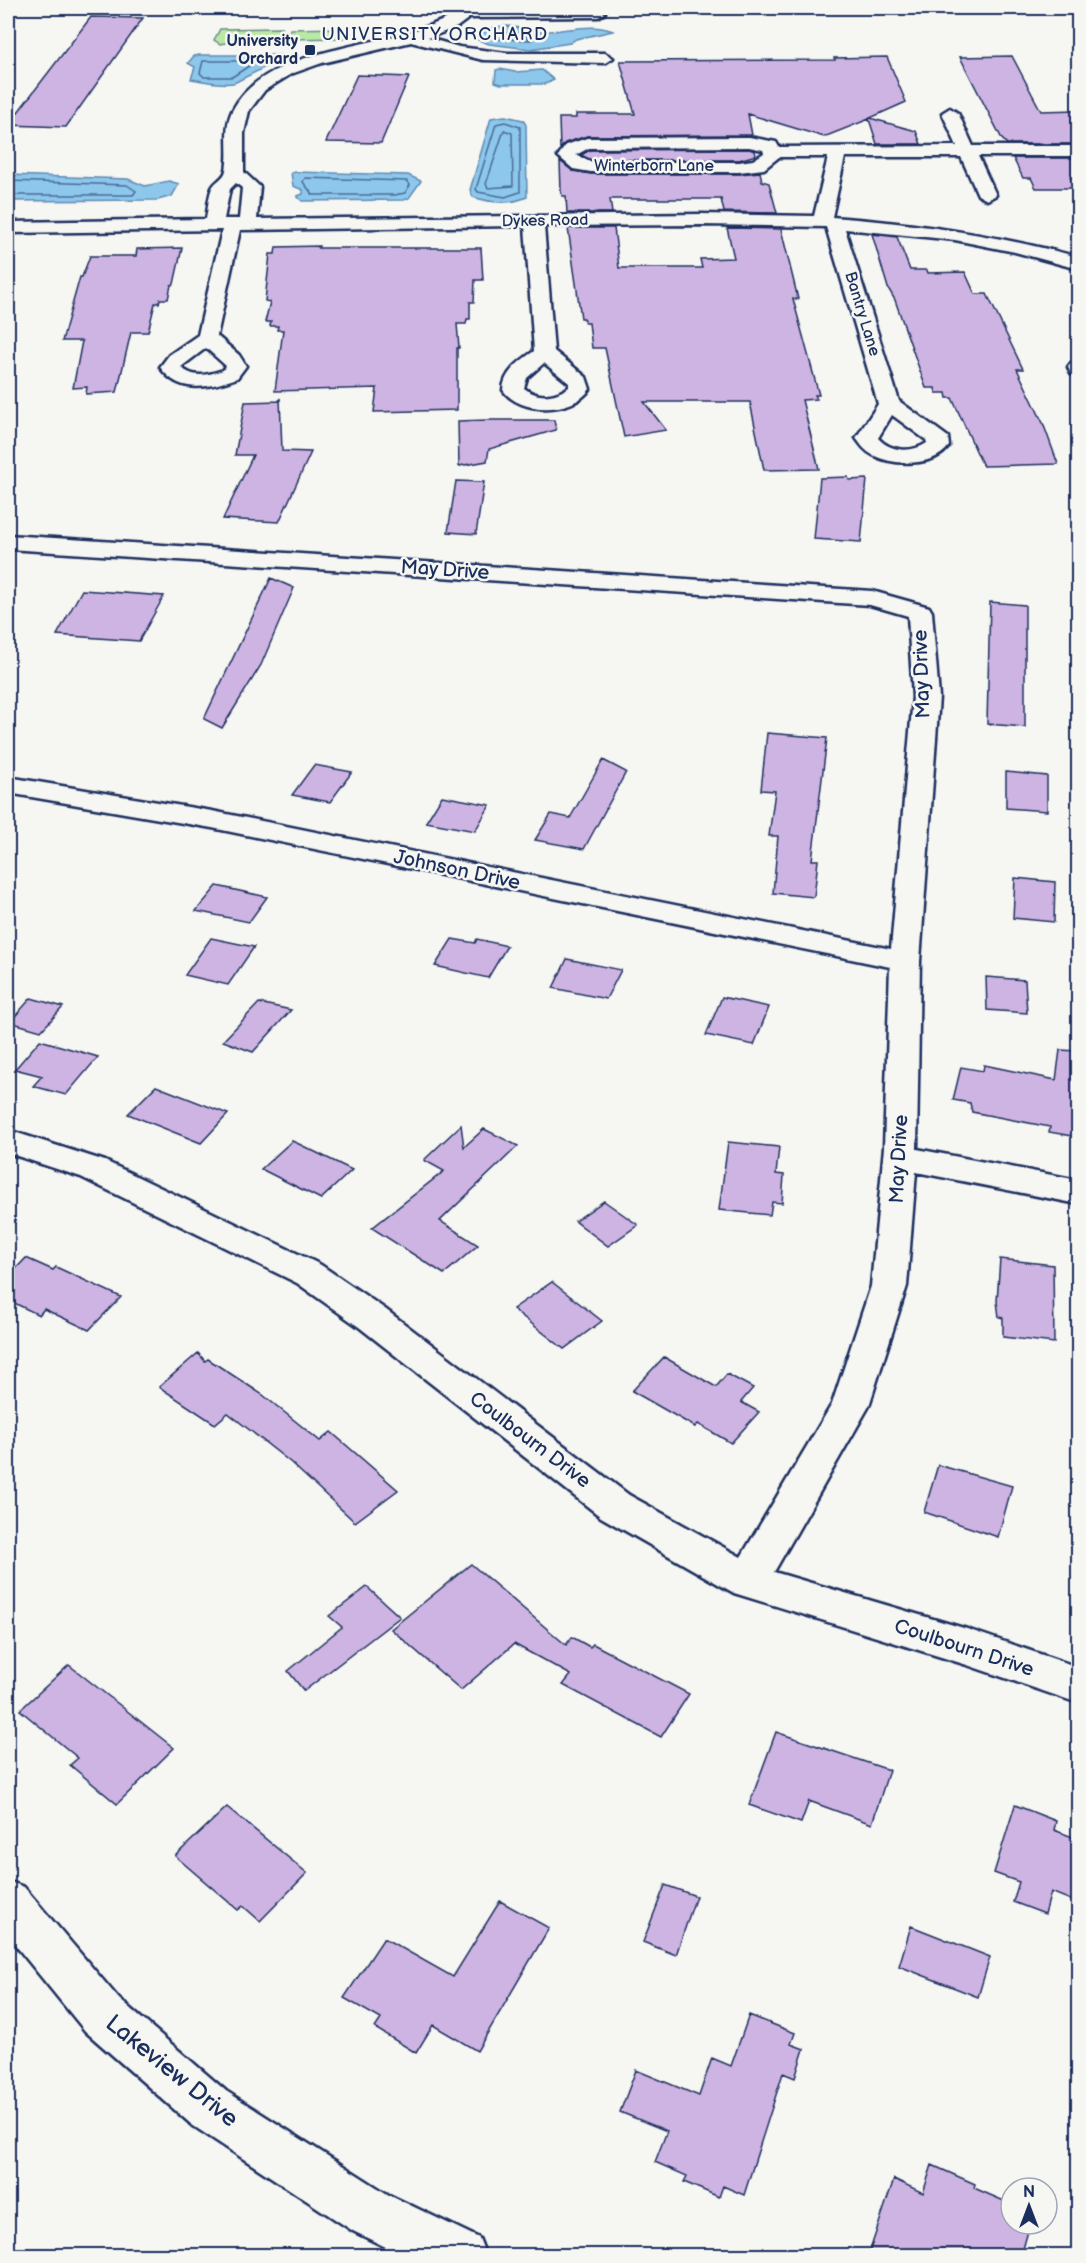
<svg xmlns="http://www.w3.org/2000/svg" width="1086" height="2263" viewBox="0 0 1086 2263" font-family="'Balsamiq Sans',sans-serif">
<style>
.green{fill:#bae8a6;stroke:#6a8c82;stroke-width:1.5}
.water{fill:#8dc7ec;stroke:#5f8ab3;stroke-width:1.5}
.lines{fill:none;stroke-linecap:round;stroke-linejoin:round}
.shore{stroke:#496c97;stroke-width:1.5}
.building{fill:#ceb4e2;stroke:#1b2f5e;stroke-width:1.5}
.minor-casing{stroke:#1b2f5e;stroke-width:5}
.minor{fill:#f6f6f2;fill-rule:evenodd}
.poi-dot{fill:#1b2f5e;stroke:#f6f6f2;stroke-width:2}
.labels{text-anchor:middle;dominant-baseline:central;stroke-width:5;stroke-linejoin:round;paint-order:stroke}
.far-poi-label{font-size:16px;font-weight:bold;fill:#1b2f5e;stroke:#f6f6f2;text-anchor:end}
.far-street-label{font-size:16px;fill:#1b2f5e;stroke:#f6f6f2}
.far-neighbourhood-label{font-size:18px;letter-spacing:1.5px;fill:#1b2f5e;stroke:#f6f6f2}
.street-label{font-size:20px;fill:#1b2f5e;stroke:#f6f6f2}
.near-street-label{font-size:24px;fill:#1b2f5e;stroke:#f6f6f2}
</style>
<rect width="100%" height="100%" fill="#f6f6f2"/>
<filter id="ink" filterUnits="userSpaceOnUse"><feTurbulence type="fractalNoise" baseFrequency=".0167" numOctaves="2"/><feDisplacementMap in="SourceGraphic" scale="12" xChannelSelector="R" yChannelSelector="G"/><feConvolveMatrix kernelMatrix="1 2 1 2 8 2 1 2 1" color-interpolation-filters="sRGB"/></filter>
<g filter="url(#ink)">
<path class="green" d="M 282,28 L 279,39 L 246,39 L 220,44 L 214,40 L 220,29 Z
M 344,28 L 344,38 L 289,39 L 290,29 Z"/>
<path class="water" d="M 507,26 C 517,27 525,30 535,31 C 559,34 590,21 613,31 L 576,39 L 570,43 L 530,49 L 489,44 L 473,38 L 493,27 Z
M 200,55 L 280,55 L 268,59 L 273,63 L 234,83 C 218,85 204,81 191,79 L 195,67 L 188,63 L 194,56 Z
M 500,69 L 515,72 L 542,70 L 554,80 L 545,84 L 501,84 L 495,82 L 496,70 Z
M 505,116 L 523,120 L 526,125 L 527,197 C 509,205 491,203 473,197 L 470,190 L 491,118 Z
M 295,172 L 408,175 L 421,181 L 409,198 L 404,200 L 302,201 L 297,196 L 303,194 L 303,190 L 293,186 L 291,173 Z
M 8,175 L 128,179 L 145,186 L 169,181 L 179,184 L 172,196 L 158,200 L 8,201 Z"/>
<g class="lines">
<path class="shore" d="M 496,33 L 522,33 L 531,40 L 496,39 L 493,36 Z
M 203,61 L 249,61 L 252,64 L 232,77 L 204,77 L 200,73 Z
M 505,122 L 520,127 L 520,192 L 505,197 L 478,192 L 476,189 L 496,124 Z
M 504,130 L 512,133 L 513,186 L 488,188 L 486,184 Z
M 305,178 L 407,181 L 410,185 L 405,193 L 395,195 L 313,195 L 303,182 Z
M 8,181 L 127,185 L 136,191 L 133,195 L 8,195"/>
</g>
<path class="building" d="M 91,17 L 143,18 L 66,127 L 8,125 Z
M 1012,56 L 1041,111 L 1078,110 L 1078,144 L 1007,144 L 1002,139 L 960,57 Z
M 887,57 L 906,102 L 870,118 L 916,131 L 921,144 L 877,144 L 869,119 L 824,137 L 748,114 L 752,135 L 587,136 L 565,143 L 560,149 L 559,118 L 576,118 L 576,114 L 635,114 L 620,61 L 835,60 L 834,58 Z
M 357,75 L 409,77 L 381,143 L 326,142 Z
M 749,149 L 755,151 L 756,155 L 739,160 L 591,160 L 581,155 L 590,150 Z
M 1013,158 L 1078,158 L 1078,177 L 1070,177 L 1075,188 L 1036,188 L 1031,178 L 1023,178 Z
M 560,161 L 573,171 L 591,174 L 739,174 L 760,172 L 762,181 L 769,183 L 777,213 L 724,212 L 721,199 L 610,199 L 612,213 L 567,213 L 566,196 L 562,196 L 561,191 Z
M 568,228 L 614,228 L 619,268 L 702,268 L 700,259 L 734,258 L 727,228 L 781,229 L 798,299 L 793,299 L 819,395 L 815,395 L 817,399 L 802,400 L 819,469 L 764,470 L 750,402 L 644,402 L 666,430 L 624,437 L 605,348 L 592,348 L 589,323 L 585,323 L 584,318 L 581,318 Z
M 872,234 L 897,237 L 910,270 L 927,270 L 928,273 L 965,272 L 975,294 L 987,294 L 1023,369 L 1017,369 L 1043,423 L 1058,464 L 983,466 L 952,398 L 947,398 L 946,393 L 936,393 L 935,388 L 926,388 L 895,300 L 888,288 Z
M 319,246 L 318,248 L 481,248 L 483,280 L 475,280 L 474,302 L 470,302 L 470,319 L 467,319 L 466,324 L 457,324 L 459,348 L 457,348 L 457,410 L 374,412 L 377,388 L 275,391 L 283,330 L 277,330 L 278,326 L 270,326 L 271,322 L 265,322 L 270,302 L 265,301 L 270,254 L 275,254 L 276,247 Z
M 182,248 L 174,284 L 171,285 L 168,299 L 160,299 L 159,303 L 155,303 L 148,332 L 131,332 L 117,392 L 86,394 L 87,387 L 73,388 L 82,341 L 62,341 L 80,277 L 82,277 L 90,256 L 136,256 L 137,249 Z
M 280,398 L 282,451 L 311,452 L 279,522 L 223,519 L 253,455 L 235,455 L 245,402 L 279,401 Z
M 488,420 L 554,420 L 556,430 L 489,449 L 487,461 L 459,466 L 458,421 Z
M 848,477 L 849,480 L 867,479 L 861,542 L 814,539 L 820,478 Z
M 456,481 L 484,482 L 476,534 L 448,532 Z
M 271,578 L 294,588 L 261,665 L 222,728 L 204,719 Z
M 82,590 L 164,596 L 139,641 L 57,635 Z
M 990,602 L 1025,605 L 1025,727 L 987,724 Z
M 767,733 L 827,738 L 812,860 L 818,860 L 814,897 L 773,893 L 778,836 L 769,836 L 775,791 L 761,790 Z
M 603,760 L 626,772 L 584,849 L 535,840 L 551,814 L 570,818 Z
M 314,765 L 352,772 L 330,802 L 292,795 Z
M 1006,772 L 1047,776 L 1047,811 L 1006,808 Z
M 442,796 L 490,805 L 475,831 L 426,822 Z
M 1015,878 L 1055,882 L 1054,922 L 1013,918 Z
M 217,886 L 267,897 L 249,922 L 196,911 Z
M 211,938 L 254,947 L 228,985 L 185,975 Z
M 452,939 L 475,943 L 477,939 L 507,946 L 488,978 L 435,966 Z
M 567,959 L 621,970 L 606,999 L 553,988 Z
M 986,977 L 1025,980 L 1027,1013 L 987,1010 Z
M 722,997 L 769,1007 L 754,1045 L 706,1035 Z
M 31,998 L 63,1007 L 41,1031 L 10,1022 Z
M 259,1003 L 291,1010 L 253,1052 L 223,1041 Z
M 40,1040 L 98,1057 L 66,1095 L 33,1086 L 42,1076 L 15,1069 Z
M 1060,1050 L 1078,1051 L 1078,1137 L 1049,1132 L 1050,1127 L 972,1112 L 970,1103 L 953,1100 L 961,1067 L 983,1071 L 984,1065 L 1056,1080 Z
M 156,1086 L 228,1114 L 201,1143 L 128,1114 Z
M 461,1125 L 464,1147 L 484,1129 L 518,1146 L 440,1221 L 478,1245 L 444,1274 L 372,1228 L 444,1171 L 424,1160 Z
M 292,1141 L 301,1145 L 352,1170 L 321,1199 L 261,1169 Z
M 728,1142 L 779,1147 L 776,1174 L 784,1175 L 782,1203 L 772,1202 L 770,1215 L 719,1210 Z
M 604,1201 L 638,1225 L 608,1246 L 575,1221 Z
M 26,1258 L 53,1270 L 56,1267 L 121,1297 L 89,1330 L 44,1309 L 39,1315 L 8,1300 L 8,1277 Z
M 1000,1259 L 1053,1265 L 1054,1343 L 1003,1337 L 1003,1318 L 999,1317 L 997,1301 Z
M 552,1282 L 602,1321 L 564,1349 L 513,1309 Z
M 198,1353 L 205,1361 L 208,1359 L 263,1395 L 320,1441 L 331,1432 L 398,1490 L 355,1522 L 290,1462 L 228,1413 L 215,1424 L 159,1387 Z
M 664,1357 L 716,1387 L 727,1374 L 753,1388 L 741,1402 L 759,1412 L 731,1443 L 698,1424 L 695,1427 L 632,1391 Z
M 938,1465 L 1012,1486 L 998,1537 L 924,1512 Z
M 471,1564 L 566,1645 L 572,1637 L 590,1647 L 593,1644 L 689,1694 L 661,1737 L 563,1685 L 571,1675 L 514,1644 L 461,1690 L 391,1629 Z
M 367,1587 L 400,1617 L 304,1691 L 288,1671 L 342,1627 L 329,1616 Z
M 69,1665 L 174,1748 L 117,1804 L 70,1765 L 78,1758 L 20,1710 Z
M 776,1732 L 889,1770 L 872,1824 L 809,1801 L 801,1823 L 749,1805 Z
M 1015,1805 L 1056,1821 L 1054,1830 L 1078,1839 L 1078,1903 L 1051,1892 L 1045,1914 L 1013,1902 L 1019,1882 L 994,1873 Z
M 227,1807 L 307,1873 L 260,1921 L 243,1906 L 238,1910 L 175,1856 Z
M 665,1885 L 696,1896 L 676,1955 L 643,1942 Z
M 500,1901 L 549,1928 L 477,2051 L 433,2025 L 416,2053 L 375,2028 L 381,2019 L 344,1998 L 384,1938 L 453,1977 Z
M 911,1926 L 990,1957 L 978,1997 L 899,1966 Z
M 749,2015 L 795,2033 L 791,2044 L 804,2049 L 795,2078 L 783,2073 L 744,2195 L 723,2186 L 719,2197 L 684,2182 L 687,2176 L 655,2162 L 667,2131 L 620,2112 L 636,2070 L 699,2096 L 712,2058 L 731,2066 Z
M 932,2165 L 975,2184 L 974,2188 L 1011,2204 L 1011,2224 L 1030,2224 L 1021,2256 L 868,2256 L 894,2179 L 923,2193 Z"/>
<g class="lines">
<g class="minor-casing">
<path id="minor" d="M 465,8 L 598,9 L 605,13 L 598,17 L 469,18 L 457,27 L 428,38 L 459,47 L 507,53 L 605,53 L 613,58 L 605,63 L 483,60 L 411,42 L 322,63 L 291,74 L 265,90 L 249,111 L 244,133 L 244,172 L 260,187 L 257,219 L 701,214 L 814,216 L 828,157 L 779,157 L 764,169 L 739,172 L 591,172 L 573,169 L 558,156 L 566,145 L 587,138 L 749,137 L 776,142 L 779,147 L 957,146 L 942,113 L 950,108 L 958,113 L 973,146 L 1078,146 L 1078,156 L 978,156 L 996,195 L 987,200 L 978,195 L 961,157 L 845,157 L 832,217 C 916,223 997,235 1078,257 L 1078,269 L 1015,252 L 955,240 L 845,229 L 899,401 L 948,437 L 949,446 C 935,467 893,466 873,455 C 865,451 861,445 856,438 L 878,404 L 826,227 L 701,225 L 544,226 L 554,351 L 586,377 L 590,389 C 573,414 520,415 503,390 C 504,372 520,361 534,351 L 525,226 L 240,230 L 217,336 L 239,355 L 246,366 L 237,378 C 210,388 179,395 160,367 L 169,355 L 198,335 L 222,230 L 8,233 L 8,222 L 206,219 C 208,210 208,197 212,188 C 215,181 225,178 226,170 C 230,151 223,130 232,111 C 269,38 401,53 465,8 ZM 749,147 L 763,150 L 764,153 L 753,160 L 739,162 L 591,162 L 576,155 L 589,148 ZM 236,183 L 242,188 L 239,219 L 224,219 L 230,189 ZM 206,348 L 226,366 L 223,370 C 208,375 193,379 181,367 ZM 544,363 L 569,383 L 569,387 C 555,397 538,399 524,388 L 527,378 ZM 892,415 L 926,440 L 927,443 C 911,453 891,452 878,438 Z
M 1078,361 L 1078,376 L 1071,374 L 1068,367 L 1071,363 Z
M 8,535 L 872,591 L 929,607 L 932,612 L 939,697 L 920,961 L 917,1149 L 1078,1180 L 1078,1204 L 916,1172 L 907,1286 L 869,1406 L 774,1572 L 967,1629 L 1078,1667 L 1078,1703 L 967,1665 L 734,1593 L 601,1517 L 359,1327 L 297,1283 L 81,1177 L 8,1153 L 8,1130 L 105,1161 L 321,1265 L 385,1309 L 629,1495 L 741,1557 L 832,1404 L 871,1286 L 884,1147 L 890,967 L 212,828 L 8,793 L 8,777 L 212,811 L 891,949 L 913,697 L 908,616 L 870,605 L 8,549 Z
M 8,1881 L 24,1887 L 119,1999 L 226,2091 L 389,2195 L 479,2238 L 486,2256 L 404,2256 L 353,2231 L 192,2125 L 85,2031 L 8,1936 Z"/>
</g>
<use href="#minor" class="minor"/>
</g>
</g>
<rect class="poi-dot" x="304" y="44" width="12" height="12" rx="3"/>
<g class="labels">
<g class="far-poi-label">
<text x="298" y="41">University<tspan x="298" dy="18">Orchard</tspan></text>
</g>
<g class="far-street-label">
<text x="654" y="166">Winterborn Lane</text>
<text transform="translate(545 221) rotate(-1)">Dykes Road</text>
<text transform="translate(862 314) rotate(73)">Bantry Lane</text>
</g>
<g class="far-neighbourhood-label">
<text x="435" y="34">UNIVERSITY ORCHARD</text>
</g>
<g class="street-label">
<text transform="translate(445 570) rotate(4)">May Drive</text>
<text transform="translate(922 674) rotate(-92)">May Drive</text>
<text transform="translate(457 870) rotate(12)">Johnson Drive</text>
<text transform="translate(899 1159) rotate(-87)">May Drive</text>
<text transform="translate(530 1440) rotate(37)">Coulbourn Drive</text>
<text transform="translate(964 1648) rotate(18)">Coulbourn Drive</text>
</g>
<g class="near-street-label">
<text transform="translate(172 2071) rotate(39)">Lakeview Drive</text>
</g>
</g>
<rect width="1086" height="2263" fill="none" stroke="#f6f6f2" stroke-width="30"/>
<rect x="15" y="15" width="1056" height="2233" fill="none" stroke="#1b2f5e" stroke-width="2" filter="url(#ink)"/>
<g transform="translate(1029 2206)"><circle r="28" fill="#f6f6f2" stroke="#9ea6b7" stroke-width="1.5"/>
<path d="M0-4.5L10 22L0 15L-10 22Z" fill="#1b2f5e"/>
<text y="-9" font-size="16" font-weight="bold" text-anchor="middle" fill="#1b2f5e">N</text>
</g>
</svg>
